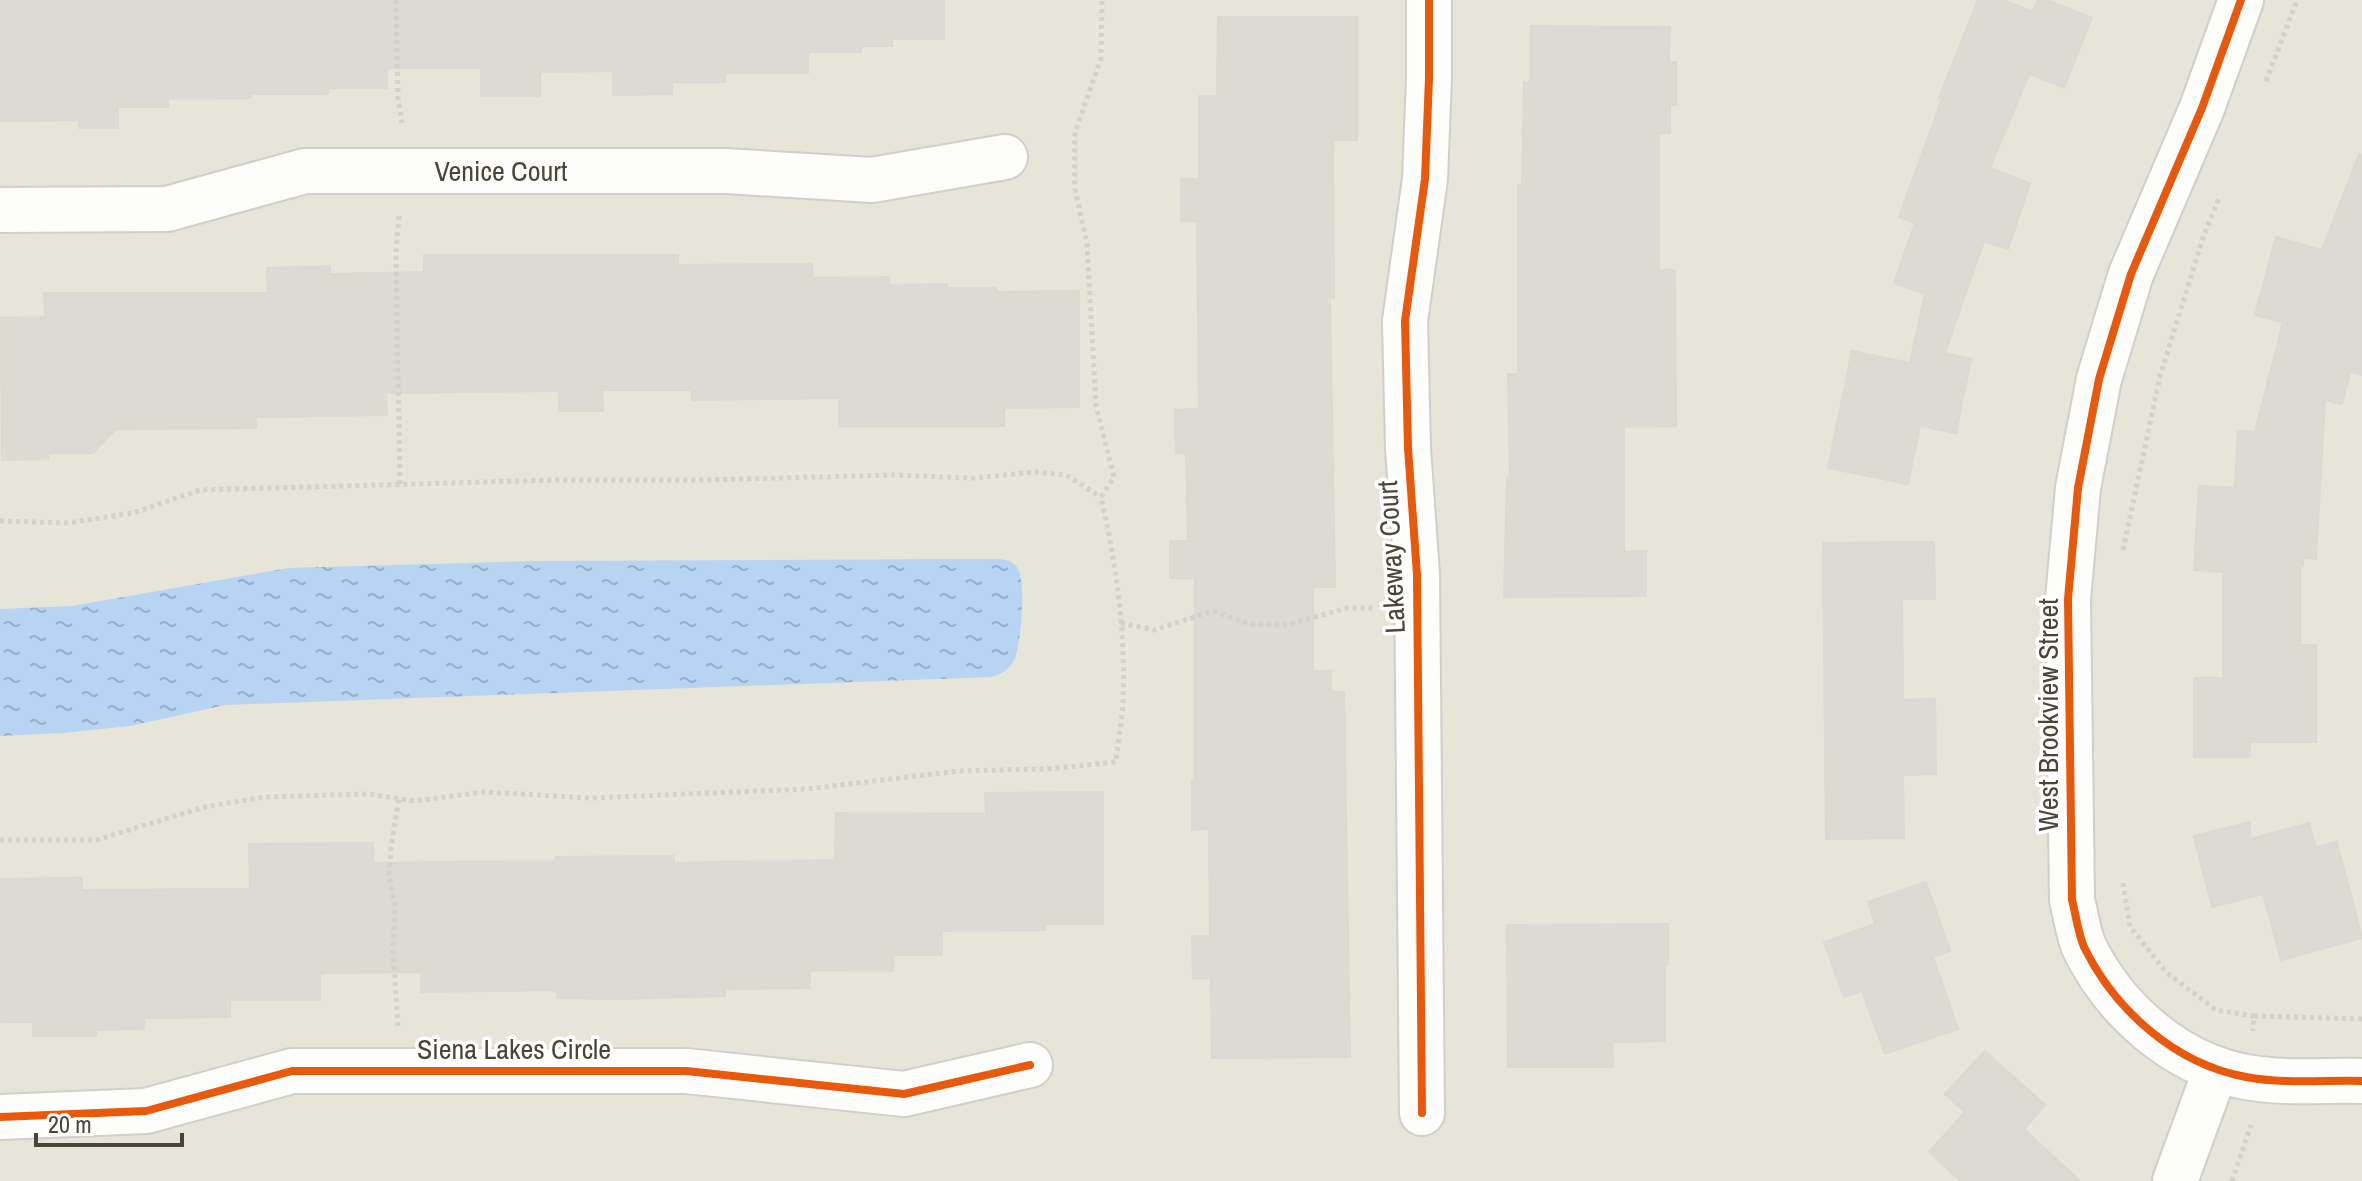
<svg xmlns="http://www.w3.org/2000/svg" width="2362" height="1181" viewBox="0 0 2362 1181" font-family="'Archivo Narrow',sans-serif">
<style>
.residential{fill:#e7e4d8}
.water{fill:url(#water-ripples)}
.building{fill:#dcdad3;stroke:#dbd9d1;stroke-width:2}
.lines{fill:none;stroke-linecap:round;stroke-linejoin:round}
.street-casing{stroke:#d0cfc9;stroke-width:48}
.path{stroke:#d2d1ca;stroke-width:5;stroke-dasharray:4 4;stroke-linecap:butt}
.street{stroke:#fdfdfc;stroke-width:44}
.cycleway-casing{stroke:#fff;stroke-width:13}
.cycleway{stroke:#e8590c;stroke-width:8}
.labels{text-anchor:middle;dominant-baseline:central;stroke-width:7;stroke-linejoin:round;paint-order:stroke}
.street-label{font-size:28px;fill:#4a4536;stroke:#fff}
</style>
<defs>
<pattern id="water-ripples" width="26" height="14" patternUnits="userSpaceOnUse" patternTransform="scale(2)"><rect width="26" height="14" fill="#b8d4f3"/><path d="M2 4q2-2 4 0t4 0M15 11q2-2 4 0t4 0" fill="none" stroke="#98aec6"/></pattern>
</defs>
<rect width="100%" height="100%" fill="#f2f1eb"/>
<path class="residential" d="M 0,0 L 2362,0 L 2362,1181 L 0,1181 Z"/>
<path class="water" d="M 996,559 C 1004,559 1014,561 1018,569 C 1026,581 1021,644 1015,658 C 1010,669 1003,673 992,677 L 225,705 L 130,726 L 63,733 L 0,736 L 0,609 L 72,606 L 288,568 L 538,561 Z"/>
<path class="building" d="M 0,0 L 944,0 L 944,39 L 892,39 L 892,46 L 861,46 L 861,52 L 808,52 L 808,73 L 725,73 L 725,82 L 672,82 L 672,94 L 613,95 L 613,71 L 540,72 L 540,96 L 481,96 L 481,68 L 387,68 L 387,88 L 328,88 L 328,94 L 251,94 L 251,98 L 168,99 L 168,107 L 118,107 L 118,128 L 79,128 L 79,120 L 0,121 Z
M 1978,0 L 2004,0 L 2033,12 L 2038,0 L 2048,0 L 2092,18 L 2064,88 L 2029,74 L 1990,168 L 2030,183 L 2008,249 L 1984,241 L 1945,353 L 1971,359 L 1956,433 L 1920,426 L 1908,484 L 1828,468 L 1852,351 L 1910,363 L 1925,294 L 1894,283 L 1915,223 L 1899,217 L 1942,99 L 1939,98 Z
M 1218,17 L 1357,17 L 1357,140 L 1333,140 L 1334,298 L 1330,298 L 1335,587 L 1313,587 L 1313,671 L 1331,671 L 1331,692 L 1344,692 L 1350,1057 L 1212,1058 L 1211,978 L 1193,978 L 1192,936 L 1210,936 L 1209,829 L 1192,830 L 1192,780 L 1195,780 L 1195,578 L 1170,578 L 1170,541 L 1188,541 L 1186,453 L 1176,453 L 1175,410 L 1199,409 L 1197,221 L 1181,221 L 1181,179 L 1199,179 L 1199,96 L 1217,96 Z
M 1531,26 L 1670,27 L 1669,62 L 1676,62 L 1676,105 L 1670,105 L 1670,133 L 1659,133 L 1659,270 L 1675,270 L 1676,426 L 1624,427 L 1624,552 L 1646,551 L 1646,596 L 1504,597 L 1507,478 L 1510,478 L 1508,374 L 1518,374 L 1518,185 L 1522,185 L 1524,82 L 1531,82 Z
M 2359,154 L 2362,155 L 2362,375 L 2350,372 L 2342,404 L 2325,400 L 2316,559 L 2303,558 L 2303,566 L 2300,566 L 2300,645 L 2316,645 L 2316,742 L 2250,742 L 2250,757 L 2194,757 L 2194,678 L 2223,678 L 2223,572 L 2194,570 L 2199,486 L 2235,488 L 2238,431 L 2255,432 L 2283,322 L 2255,315 L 2276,237 L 2322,250 Z
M 424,255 L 678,255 L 678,265 L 812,264 L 812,278 L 889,277 L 889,285 L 947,284 L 947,288 L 996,288 L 996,292 L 1079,291 L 1079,407 L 1004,408 L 1004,426 L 839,426 L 839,398 L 692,400 L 692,390 L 602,390 L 603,411 L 559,411 L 559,391 L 386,393 L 387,415 L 256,417 L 256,428 L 116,429 L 93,453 L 48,453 L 48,459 L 2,460 L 1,318 L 45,317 L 44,293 L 268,293 L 267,268 L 330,266 L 330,274 L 424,272 Z
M 1934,542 L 1935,599 L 1902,599 L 1903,700 L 1935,699 L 1936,774 L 1903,775 L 1904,838 L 1826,839 L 1823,543 Z
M 1103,792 L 1103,924 L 1045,924 L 1045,930 L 942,931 L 942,955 L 893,955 L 893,971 L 810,970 L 810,988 L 725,989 L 725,996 L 618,999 L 557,998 L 557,990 L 421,992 L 421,972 L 320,973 L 320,1000 L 230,1000 L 230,1017 L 144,1018 L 144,1029 L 96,1030 L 96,1036 L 33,1036 L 33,1022 L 0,1022 L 0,879 L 82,878 L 82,890 L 250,889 L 249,844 L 373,843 L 373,863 L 556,861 L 556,857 L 674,856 L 674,863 L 835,860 L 836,813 L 986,814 L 985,793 Z
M 2250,822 L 2250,839 L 2309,823 L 2316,847 L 2337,842 L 2362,938 L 2281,960 L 2263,894 L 2212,907 L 2194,836 Z
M 1926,882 L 1950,951 L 1933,957 L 1958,1029 L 1885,1054 L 1862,991 L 1844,997 L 1824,942 L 1875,924 L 1868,902 Z
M 1668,924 L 1668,964 L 1665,964 L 1665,1041 L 1612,1042 L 1613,1067 L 1508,1067 L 1507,925 Z
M 1985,1051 L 2045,1105 L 2024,1129 L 2080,1181 L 1960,1181 L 1929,1152 L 1965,1112 L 1945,1094 Z"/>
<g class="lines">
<g class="street-casing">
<g id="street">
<path d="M 2241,0 L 2202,108 L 2131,274 L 2099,379 L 2078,488 L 2068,599 L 2072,900 C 2076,915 2078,933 2084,947 C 2115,1010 2175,1064 2246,1077 C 2283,1084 2324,1080 2362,1081"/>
<path id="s1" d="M 0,210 L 167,209 L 305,171 L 726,171 L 872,180 L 1005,157"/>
<path d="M 1422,1113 L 1417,575 L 1408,448 L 1405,321 L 1425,179 L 1429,78 L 1429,0"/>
<path d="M 0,1117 L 146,1111 L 292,1071 L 686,1071 L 904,1094 L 1030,1065"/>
<path d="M 2175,1181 L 2216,1069"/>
</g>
</g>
<path class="path" d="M 396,0 L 398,97 L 402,123
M 2266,81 L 2297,0
M 399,216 L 396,252 L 400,484
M 0,521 L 67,523 L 133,513 L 200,490 L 557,480 L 703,480 L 893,475 L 974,478 L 1036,472 L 1066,475 L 1101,497
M 2123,550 L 2160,376 L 2204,235 L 2219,198
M 1121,623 L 1154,630 L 1213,611 L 1249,624 L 1287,625 L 1347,608 L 1372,608
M 0,840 L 96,840 L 205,807 L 264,797 L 369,794 L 414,801 L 484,792 L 591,798 L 807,789 L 958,771 L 1046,769 L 1116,762 C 1118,742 1122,721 1123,701 C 1126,633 1116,563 1101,497 L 1114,477 L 1096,406 L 1087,244 L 1075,189 L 1075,132 L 1101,59 L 1102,0
M 2123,883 L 2130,927 L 2167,973 L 2216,1010 L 2254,1016 L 2253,1031
M 2254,1016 L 2362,1019
M 398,1026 L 393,951 L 395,905 L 389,877 L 391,847 L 399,798
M 2232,1181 L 2251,1125"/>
<use href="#street" class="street"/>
<g class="cycleway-casing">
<path id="cycleway" d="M 2241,0 L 2202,108 L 2131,274 L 2099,379 L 2078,488 L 2068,599 L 2072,900 C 2076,915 2078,933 2084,947 C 2115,1010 2175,1064 2246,1077 C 2283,1084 2324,1080 2362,1081
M 1422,1113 L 1417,575 L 1408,448 L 1405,321 L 1425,179 L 1429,78 L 1429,0
M 0,1117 L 146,1111 L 292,1071 L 686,1071 L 904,1094 L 1030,1065"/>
</g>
<use href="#cycleway" class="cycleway"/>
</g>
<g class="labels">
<g class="street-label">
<text stroke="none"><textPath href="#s1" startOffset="506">Venice Court</textPath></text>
<text transform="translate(1391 557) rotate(-93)">Lakeway Court</text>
<text transform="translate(2048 715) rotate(-90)">West Brookview Street</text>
<text x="514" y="1049">Siena Lakes Circle</text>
</g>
</g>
<path d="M36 1133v12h146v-12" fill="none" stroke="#4a4536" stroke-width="4"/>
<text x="48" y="1133" font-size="24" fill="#4a4536" stroke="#ffffff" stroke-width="6" paint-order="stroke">20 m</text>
</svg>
